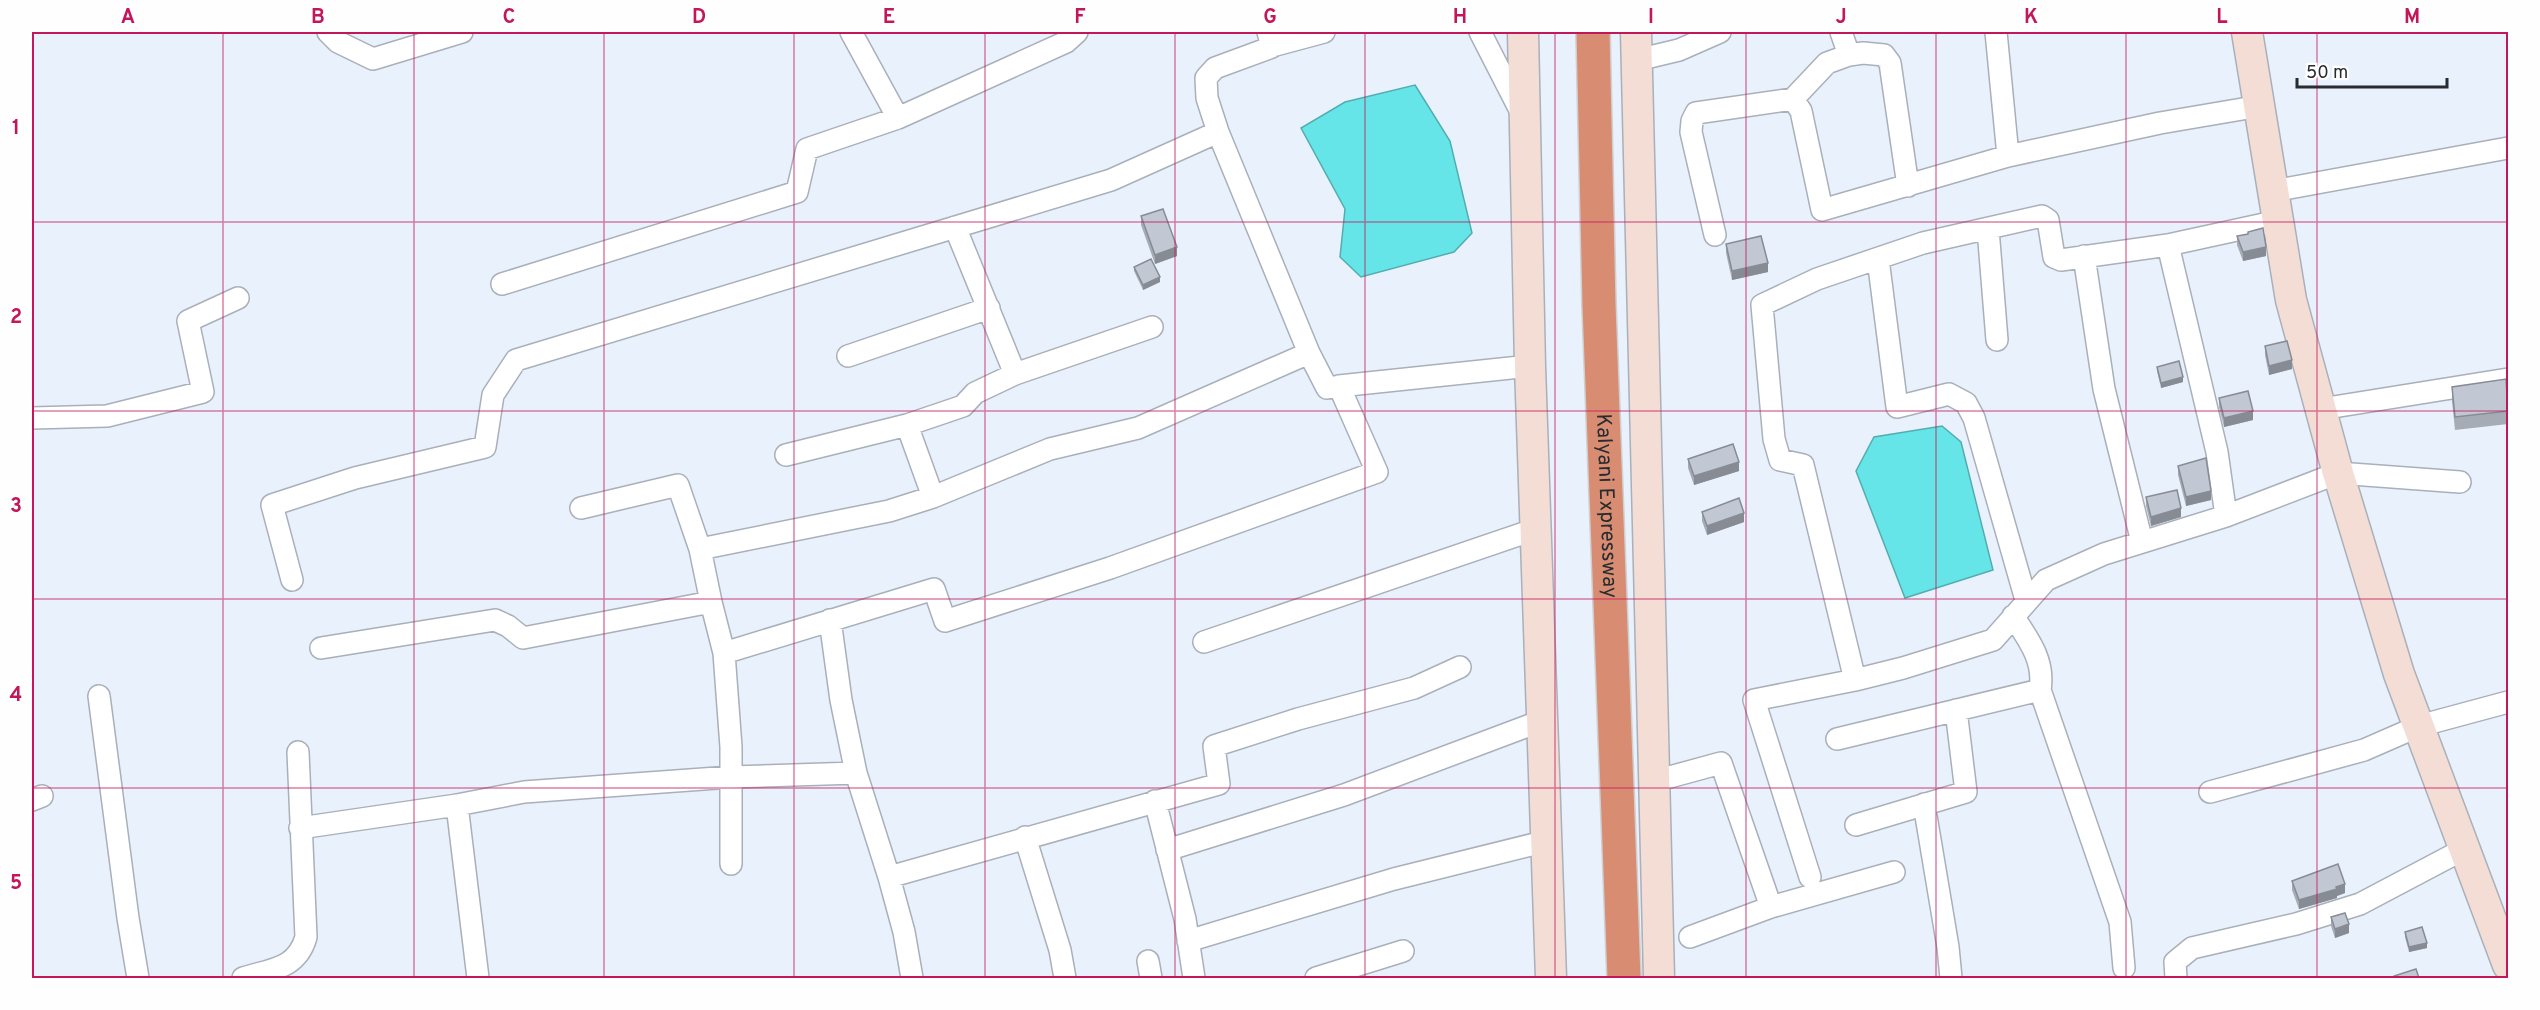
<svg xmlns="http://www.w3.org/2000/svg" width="2540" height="1010" viewBox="0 0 2540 1010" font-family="Overpass,sans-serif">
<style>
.water{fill:#65e5e7;stroke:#53adb0;stroke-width:1.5}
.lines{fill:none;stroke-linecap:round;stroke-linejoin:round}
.street-casing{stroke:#a9b0ba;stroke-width:24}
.secondary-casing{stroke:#a9b0ba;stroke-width:33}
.highway-casing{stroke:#d0d0d1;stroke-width:36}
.street{stroke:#fff;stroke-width:21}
.secondary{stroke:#f3ddd5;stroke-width:30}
.highway{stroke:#d88d73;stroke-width:33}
.wall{fill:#a6acb5}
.shaded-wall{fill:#878c94}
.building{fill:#c1c8d3;stroke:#878c94;stroke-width:1.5}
.grid{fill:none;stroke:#c2185b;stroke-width:1.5;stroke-opacity:0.55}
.labels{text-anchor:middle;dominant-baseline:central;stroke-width:4.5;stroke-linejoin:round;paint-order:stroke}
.street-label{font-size:21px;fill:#282b2f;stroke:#fefefe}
.neatline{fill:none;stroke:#c2185b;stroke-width:2}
.grid-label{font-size:20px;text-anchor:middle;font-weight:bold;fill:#c2185b}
</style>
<rect width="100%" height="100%" fill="#e9f1fc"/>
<path class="water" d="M 1415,85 L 1450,141 L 1472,233 L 1454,252 L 1361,277 L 1340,257 L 1345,209 L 1301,128 L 1345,102 Z
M 1942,426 L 1961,442 L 1993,570 L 1905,598 L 1856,471 L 1874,437 Z"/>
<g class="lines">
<g class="street-casing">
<path id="street" d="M 328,32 L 338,42 L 373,59 L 462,32
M 1480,32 L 1521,112
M 1841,32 L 1849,55 L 1827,63 L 1793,99 L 1801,111 L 1822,210 L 2008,156 L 2160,123 L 2260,106
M 1996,32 L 2008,156
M 1272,46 L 1324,32
M 1849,55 L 1863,53 L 1884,55 L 1890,63 L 1908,186
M 1637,60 L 1679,50 L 1720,32
M 898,118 L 1066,42 L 1077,32
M 1218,132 L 1309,353
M 2273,191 L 2508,148
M 2278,221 L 2168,245 L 2061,260 L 2054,257 L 2048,220 L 2042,216 L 1923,243 L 1817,279 L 1762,305 L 1774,439 L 1780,460 L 1803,465 L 1855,680 L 1903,668 L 1993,640 L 2046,580 L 2104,554 L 2226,516 L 2338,473 L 2460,482
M 955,227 L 1015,374 L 1152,327
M 1988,229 L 1997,340
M 1715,235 L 1691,132 L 1692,121 L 1696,113 L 1793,99
M 2168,245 L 2217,452 L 2226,516
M 2084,256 L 2104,389 L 2142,542
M 1878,259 L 1897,407 L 1949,394 L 1966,403 L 1974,418 L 2026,600
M 502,284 L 797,192 L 807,149 L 898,118 L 851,32
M 848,356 L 989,308
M 2321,409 L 2508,379
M 32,418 L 107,416 L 203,392 L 188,321 L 238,298
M 786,455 L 907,425 L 963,406 L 975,393 L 1015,374
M 933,497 L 1050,449 L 1138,428 L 1309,353 L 1327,388 L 1339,386
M 581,508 L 678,485 L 700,549 L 711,602
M 700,549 L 889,511 L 933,497 L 907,425
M 292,580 L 272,505 L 355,478 L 485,447 L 493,395 L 516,360 L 1111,180 L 1218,132 L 1207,98 L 1206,78 L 1215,68 L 1272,47 L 1268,32
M 2013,616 C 2029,640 2045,661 2040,690 L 2120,922 L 2124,968
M 830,620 L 841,700 L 856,773 L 889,877 L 904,932 L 912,978
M 1204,642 L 1536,529
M 321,648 L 495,620 L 508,626 L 523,638 L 711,602 L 724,653 L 934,589 L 945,621 L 1110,568 L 1377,472 L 1339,386 L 1530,366
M 724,653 L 731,747 L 731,864
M 99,696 L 128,918 L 138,978
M 1837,739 L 2040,690
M 1655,781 L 1721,763 L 1771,907
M 2210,792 L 2364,750 L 2419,726 L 2508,702
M 32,800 L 42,796
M 1155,801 L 1185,919 L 1194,978
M 1924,804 L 1948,947 L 1951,978
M 457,805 L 478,978
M 1856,825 L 1966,792 L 1956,710
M 300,828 L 457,805 L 524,792 L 731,777 L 856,773
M 1025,837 L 1060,950 L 1065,978
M 1167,850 L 1344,795 L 1541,721
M 889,877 L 1219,784 L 1214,746 L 1298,719 L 1414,688 L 1460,667
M 1810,877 L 1754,700 L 1855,680
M 1690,937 L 1771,907 L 1894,872
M 1188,941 L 1394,879 L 1547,841
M 1148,961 L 1151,978
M 243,978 C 272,969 297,969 306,937 L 298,752
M 1316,978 L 1403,951
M 2176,978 L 2175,962 L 2192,948 L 2296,924 L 2360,904 L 2466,848"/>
</g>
<g class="secondary-casing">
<path id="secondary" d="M 1523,32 L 1530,366 L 1551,978
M 1636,32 L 1659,978
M 2247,32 L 2291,300 L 2338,473 L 2399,674 L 2508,965"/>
</g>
<g class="highway-casing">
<g id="highway">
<path id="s1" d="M 1593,32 L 1599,305 L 1624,978"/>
</g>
</g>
<use href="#street" class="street"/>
<use href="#secondary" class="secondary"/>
<use href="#highway" class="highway"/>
</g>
<path class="wall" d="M 1141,216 L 1177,256 L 1155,264 L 1141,225 Z
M 2237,236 L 2266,256 L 2243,261 L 2237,245 Z
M 1726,244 L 1768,272 L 1732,280 L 1726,253 Z
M 1134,267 L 1160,282 L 1143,290 L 1134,271 Z
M 2265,346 L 2292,369 L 2269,375 L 2265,355 Z
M 2157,367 L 2183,382 L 2161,388 L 2157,371 Z
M 2452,387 L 2508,409 L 2508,424 L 2455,430 L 2452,401 Z
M 2219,398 L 2253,420 L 2224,427 L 2219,407 Z
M 1688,459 L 1739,471 L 1694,485 L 1688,468 Z
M 2178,466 L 2211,500 L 2186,506 L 2178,475 Z
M 2146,497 L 2181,517 L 2151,526 L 2146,506 Z
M 1702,512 L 1744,522 L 1707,535 L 1702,521 Z
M 2292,881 L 2345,893 L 2337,896 L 2337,898 L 2299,909 L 2292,890 Z
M 2331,917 L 2349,933 L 2335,938 L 2331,926 Z
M 2405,932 L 2427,948 L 2409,952 L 2405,937 Z"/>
<path class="shaded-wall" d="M 1177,247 L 1177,256 L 1155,264 L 1155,255 Z
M 2266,247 L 2266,256 L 2243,261 L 2243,252 Z
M 1768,263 L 1768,272 L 1732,280 L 1732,271 Z
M 1160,277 L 1160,282 L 1143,290 L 1143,285 Z
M 2292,360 L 2292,369 L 2269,375 L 2269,366 Z
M 2183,377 L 2183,382 L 2161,388 L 2161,383 Z
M 2253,411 L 2253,420 L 2224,427 L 2224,418 Z
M 1739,462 L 1739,471 L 1694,485 L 1694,476 Z
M 2211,491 L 2211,500 L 2186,506 L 2186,497 Z
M 2181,508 L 2181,517 L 2151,526 L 2151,517 Z
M 1744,513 L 1744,522 L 1707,535 L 1707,526 Z
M 2345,884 L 2345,893 L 2337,896 L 2337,898 L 2299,909 L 2299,900 Z
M 2349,924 L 2349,933 L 2335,938 L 2335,929 Z
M 2427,943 L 2427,948 L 2409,952 L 2409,947 Z"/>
<path class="building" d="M 1163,209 L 1177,247 L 1155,255 L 1141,216 Z
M 2263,228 L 2266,247 L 2243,252 L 2237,236 L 2248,234 L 2248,232 Z
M 1761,236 L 1768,263 L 1732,271 L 1726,244 Z
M 1151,259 L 1160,277 L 1143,285 L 1134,267 Z
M 2287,341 L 2292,360 L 2269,366 L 2265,346 Z
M 2179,361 L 2183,377 L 2161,383 L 2157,367 Z
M 2506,379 L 2508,411 L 2455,417 L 2452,387 Z
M 2248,391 L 2253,411 L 2224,418 L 2219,398 Z
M 1733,444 L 1739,462 L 1694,476 L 1688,459 Z
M 2206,458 L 2211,491 L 2186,497 L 2178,466 Z
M 2177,490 L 2181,508 L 2151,517 L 2146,497 Z
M 1739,498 L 1744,513 L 1707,526 L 1702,512 Z
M 2338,864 L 2345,884 L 2336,887 L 2337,889 L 2299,900 L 2292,881 Z
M 2345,913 L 2349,924 L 2335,929 L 2331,917 Z
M 2422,927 L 2427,943 L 2409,947 L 2405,932 Z
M 2416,969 L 2419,978 L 2394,978 L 2394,976 Z"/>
<path class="grid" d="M 223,32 L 223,978M 414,32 L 414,978M 604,32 L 604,978M 794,32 L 794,978M 985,32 L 985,978M 1175,32 L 1175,978M 1365,32 L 1365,978M 1555,32 L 1555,978M 1746,32 L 1746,978M 1936,32 L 1936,978M 2126,32 L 2126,978M 2317,32 L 2317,978M 32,222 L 2508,222M 32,411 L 2508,411M 32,599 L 2508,599M 32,788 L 2508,788"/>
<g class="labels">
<g class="street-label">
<text stroke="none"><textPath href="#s1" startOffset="474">Kalyani Expressway</textPath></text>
</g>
</g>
<rect width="2540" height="1010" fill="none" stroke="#fefefe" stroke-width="66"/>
<path d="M2297 78v9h150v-9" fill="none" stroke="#282b2f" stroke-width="3"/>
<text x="2306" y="78" font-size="18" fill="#282b2f" stroke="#fefefe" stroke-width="4.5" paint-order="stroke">50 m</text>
<rect x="33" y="33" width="2474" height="944" class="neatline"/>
<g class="grid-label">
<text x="128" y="23">A</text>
<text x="318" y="23">B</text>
<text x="509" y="23">C</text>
<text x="699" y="23">D</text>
<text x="889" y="23">E</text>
<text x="1080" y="23">F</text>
<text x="1270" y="23">G</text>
<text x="1460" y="23">H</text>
<text x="1651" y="23">I</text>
<text x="1841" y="23">J</text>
<text x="2031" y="23">K</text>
<text x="2222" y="23">L</text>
<text x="2412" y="23">M</text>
<text x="16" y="134">1</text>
<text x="16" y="323">2</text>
<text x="16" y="512">3</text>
<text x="16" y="701">4</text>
<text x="16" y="889">5</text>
</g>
</svg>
